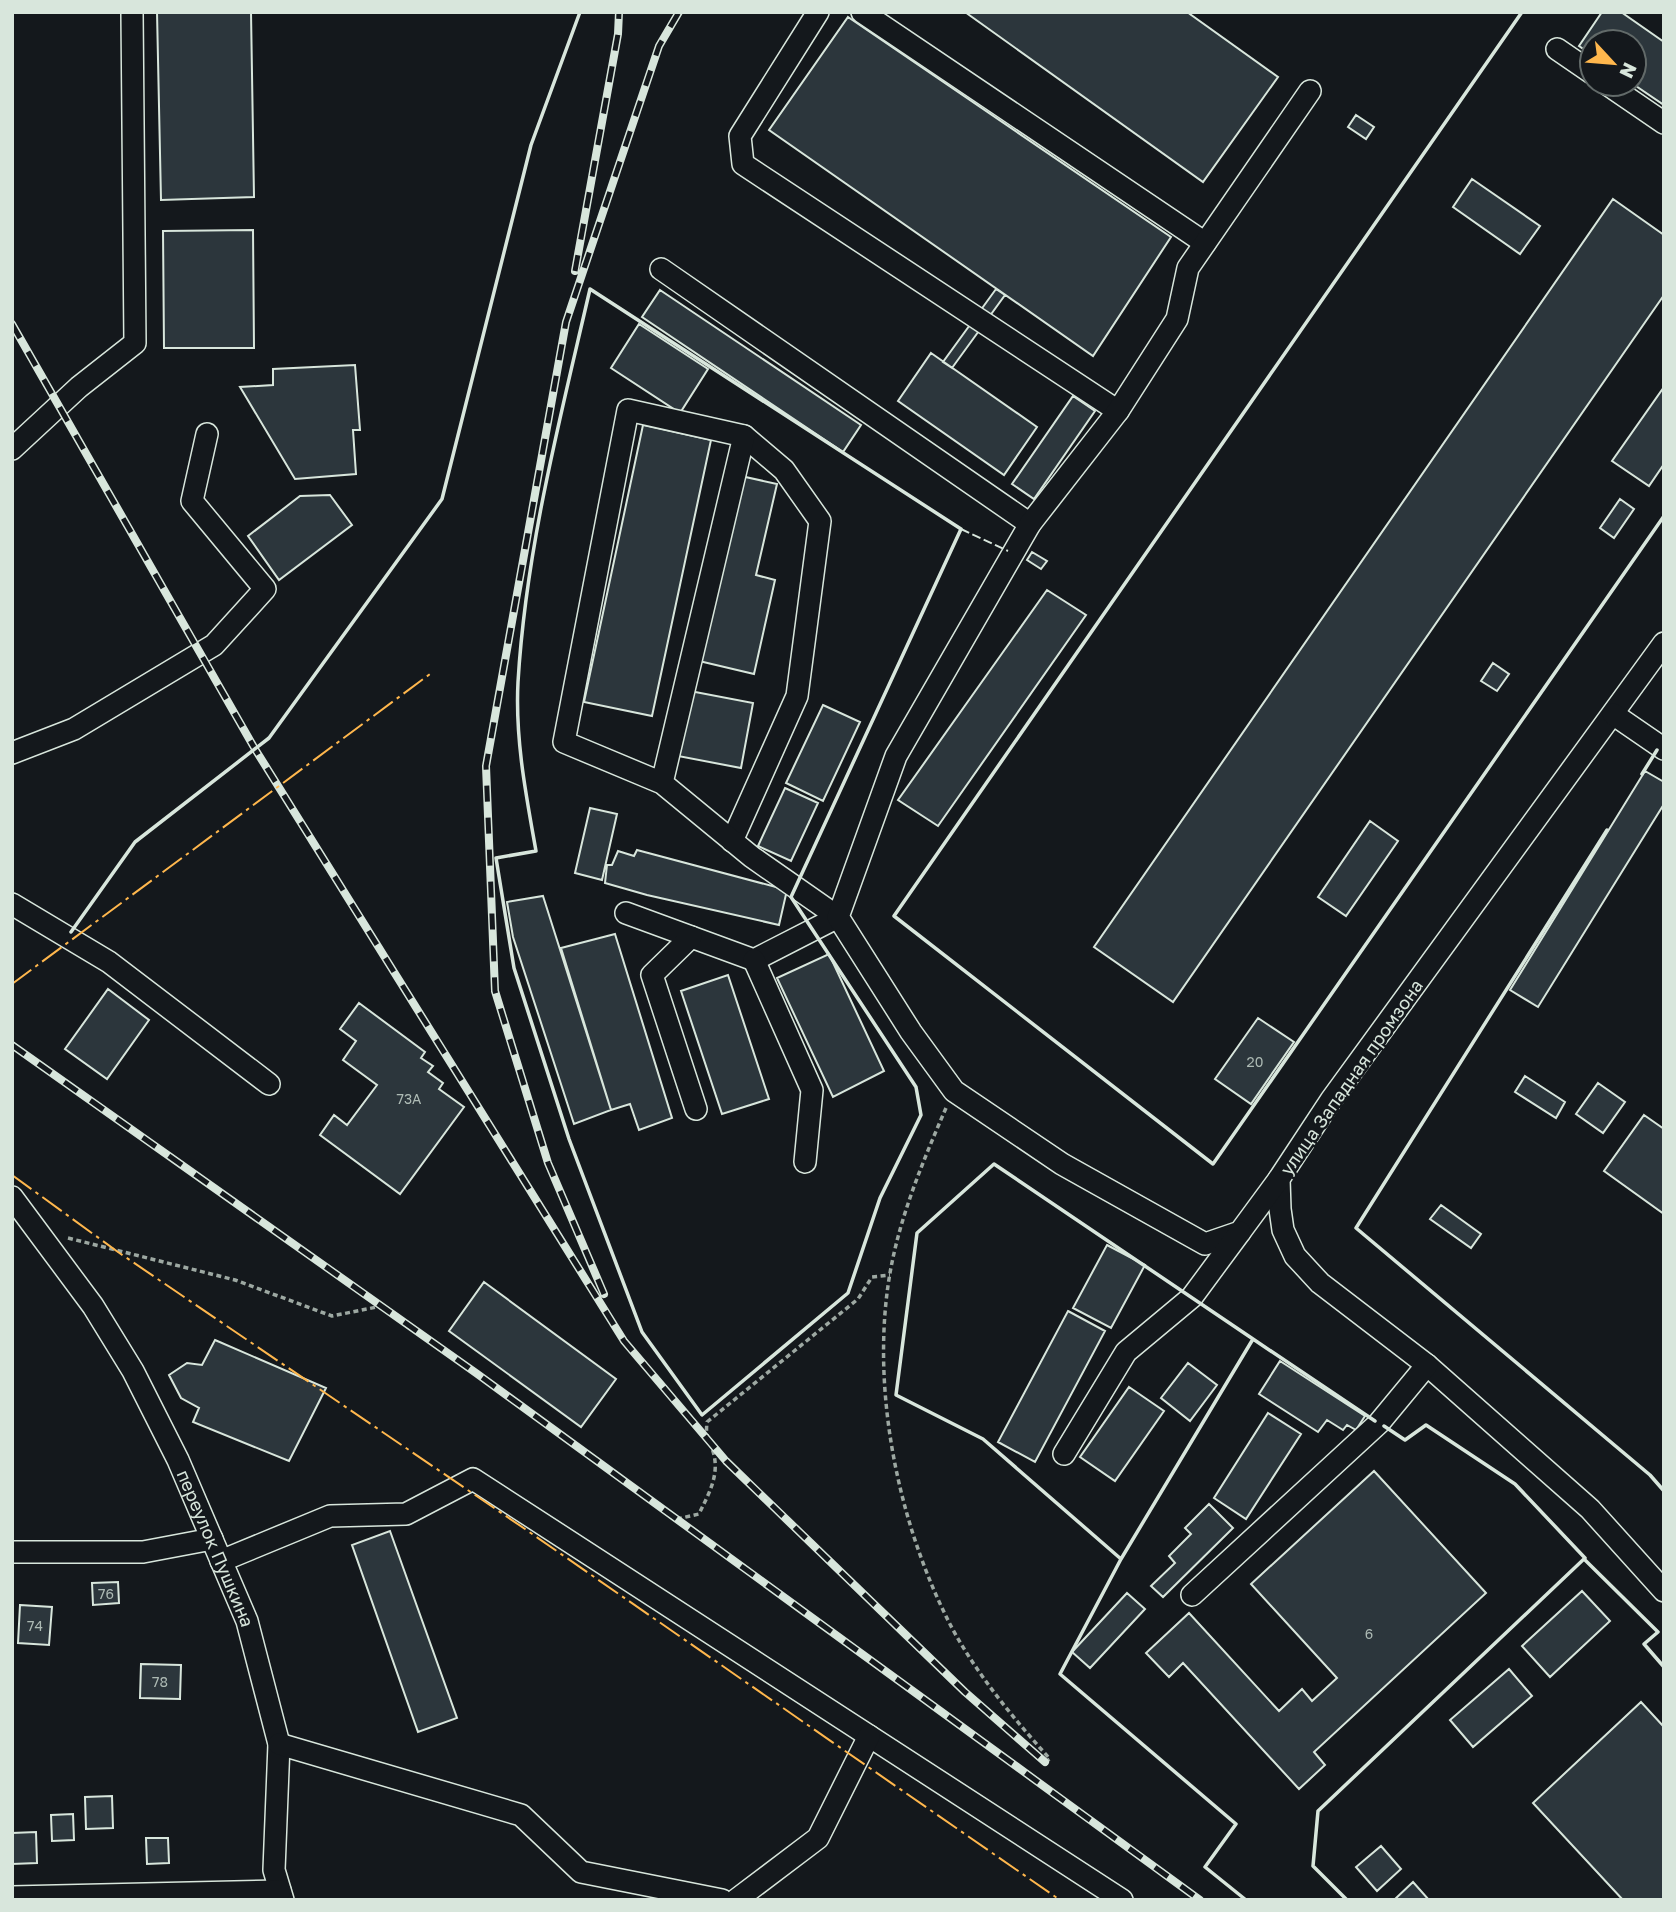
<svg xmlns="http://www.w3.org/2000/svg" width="1676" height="1912" viewBox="0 0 1676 1912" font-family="'Golos Text',sans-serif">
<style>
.building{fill:#2c363c;stroke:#d8e6dc;stroke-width:2}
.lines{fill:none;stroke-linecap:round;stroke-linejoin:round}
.minor-casing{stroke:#d8e6dc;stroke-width:24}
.path{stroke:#9da8a2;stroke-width:3.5;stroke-dasharray:5 3.5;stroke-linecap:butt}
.minor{stroke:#14181c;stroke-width:21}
.rail-casing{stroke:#d8e6dc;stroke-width:8}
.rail{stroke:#14181c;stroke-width:5;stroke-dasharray:16;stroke-linecap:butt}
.fence{stroke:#d8e6dc;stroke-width:2;stroke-dasharray:9 3.5;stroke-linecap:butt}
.wall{stroke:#d8e6dc;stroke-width:3.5}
.power{stroke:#ffb74d;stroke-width:2;stroke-dasharray:24 5 3.5 5;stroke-linecap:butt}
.labels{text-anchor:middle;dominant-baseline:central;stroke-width:5;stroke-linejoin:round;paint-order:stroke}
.number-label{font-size:14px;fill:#adbab4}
.street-label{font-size:18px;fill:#d8e6dc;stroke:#14181c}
</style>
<rect width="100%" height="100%" fill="#14181c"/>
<path class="building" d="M 157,12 L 251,12 L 254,197 L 161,200 Z
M 965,12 L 1187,12 L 1278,77 L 1203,182 Z
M 1602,12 L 1621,12 L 1664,42 L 1664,105 L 1633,84 L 1634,42 L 1592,42 L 1592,55 L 1579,46 Z
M 848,17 L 1171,237 L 1093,356 L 769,130 Z
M 1356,115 L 1374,127 L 1366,139 L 1348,127 Z
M 1472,179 L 1540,226 L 1520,254 L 1453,207 Z
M 1613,199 L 1664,235 L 1664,295 L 1173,1002 L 1094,947 Z
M 253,230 L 254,348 L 164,348 L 163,231 Z
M 996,289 L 1005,295 L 952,368 L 943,362 Z
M 660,290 L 861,425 L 843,452 L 642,317 Z
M 639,324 L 708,369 L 680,413 L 611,368 Z
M 931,353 L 1037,427 L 1004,475 L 898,401 Z
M 355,365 L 360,430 L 353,430 L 356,474 L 295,479 L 240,387 L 273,385 L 273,369 Z
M 1664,387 L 1664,464 L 1649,486 L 1612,461 Z
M 1073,396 L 1095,411 L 1034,499 L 1012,484 Z
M 643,425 L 711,440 L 652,716 L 584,702 Z
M 741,476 L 777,484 L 756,575 L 775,580 L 754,674 L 699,661 Z
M 330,495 L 352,525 L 279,580 L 248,536 L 300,496 Z
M 1620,499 L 1634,509 L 1614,538 L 1600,528 Z
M 1032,552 L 1047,561 L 1041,569 L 1027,560 Z
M 1047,590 L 1086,615 L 938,826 L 898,800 Z
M 1493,663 L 1509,674 L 1497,691 L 1481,681 Z
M 690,691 L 753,703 L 741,768 L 678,756 Z
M 823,705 L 860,722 L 823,801 L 786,783 Z
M 1645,771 L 1664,782 L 1664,804 L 1538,1007 L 1510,990 Z
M 785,788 L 818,803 L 791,861 L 758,846 Z
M 590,808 L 617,814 L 602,880 L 575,873 Z
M 1370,821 L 1398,841 L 1346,916 L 1318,897 Z
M 637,850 L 787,890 L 779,925 L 647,895 L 605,883 L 607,865 L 612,865 L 618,851 L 634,856 Z
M 543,896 L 611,1110 L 574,1124 L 513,937 L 507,902 Z
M 615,934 L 672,1118 L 639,1130 L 630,1104 L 611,1110 L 561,948 Z
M 829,954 L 884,1071 L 833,1097 L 777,978 Z
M 728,975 L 769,1099 L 722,1114 L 681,991 Z
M 108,989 L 149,1020 L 107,1079 L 65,1049 Z
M 359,1003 L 425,1052 L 421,1058 L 433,1066 L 428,1072 L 443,1083 L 439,1089 L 464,1107 L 400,1194 L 320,1135 L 334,1115 L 347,1125 L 377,1085 L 343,1060 L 356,1041 L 340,1029 Z
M 1258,1018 L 1294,1042 L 1251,1104 L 1215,1079 Z
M 1525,1076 L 1565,1102 L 1556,1118 L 1515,1092 Z
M 1598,1083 L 1625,1102 L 1603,1133 L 1576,1114 Z
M 1644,1115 L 1664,1129 L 1664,1214 L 1604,1171 Z
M 1441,1205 L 1481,1234 L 1471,1248 L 1430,1219 Z
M 1107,1245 L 1145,1265 L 1111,1328 L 1073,1308 Z
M 484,1282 L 616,1379 L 581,1427 L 449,1331 Z
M 1068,1311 L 1105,1331 L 1035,1462 L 998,1442 Z
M 215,1340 L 326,1388 L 289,1461 L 193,1422 L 199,1408 L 181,1398 L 169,1375 L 187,1363 L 202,1365 Z
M 1280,1361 L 1365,1416 L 1356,1430 L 1347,1425 L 1343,1430 L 1327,1420 L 1318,1432 L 1259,1394 Z
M 1188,1363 L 1217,1385 L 1190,1421 L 1161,1398 Z
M 1129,1387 L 1164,1411 L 1115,1481 L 1080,1457 Z
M 1268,1413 L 1301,1434 L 1246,1519 L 1214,1498 Z
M 1374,1471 L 1486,1593 L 1314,1752 L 1325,1765 L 1299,1789 L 1183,1663 L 1169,1677 L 1146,1653 L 1189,1613 L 1279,1711 L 1302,1689 L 1312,1701 L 1337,1678 L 1251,1584 Z
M 1209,1504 L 1233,1528 L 1163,1597 L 1151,1586 L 1175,1563 L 1169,1556 L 1191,1534 L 1185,1528 Z
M 390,1531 L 457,1718 L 418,1732 L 352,1545 Z
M 118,1582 L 119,1603 L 93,1605 L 92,1583 Z
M 1582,1591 L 1610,1621 L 1550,1677 L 1522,1646 Z
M 1127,1593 L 1145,1609 L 1090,1668 L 1072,1652 Z
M 20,1605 L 52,1607 L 49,1645 L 18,1643 Z
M 141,1664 L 181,1665 L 180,1699 L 140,1698 Z
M 1509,1669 L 1532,1696 L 1473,1747 L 1450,1720 Z
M 1641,1702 L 1664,1727 L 1664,1900 L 1623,1900 L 1533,1803 Z
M 112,1796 L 113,1828 L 86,1829 L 85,1797 Z
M 73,1814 L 74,1840 L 52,1841 L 51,1815 Z
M 36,1832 L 37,1863 L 12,1864 L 12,1833 Z
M 146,1838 L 168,1838 L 169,1863 L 147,1864 Z
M 1381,1846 L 1401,1869 L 1377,1891 L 1356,1867 Z
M 1413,1882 L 1429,1900 L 1394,1900 Z"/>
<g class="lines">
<g class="minor-casing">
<g id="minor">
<path d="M 818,12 L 740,136 L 743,164 L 1118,411"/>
<path d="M 862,12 L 1205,243"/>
<path d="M 1557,49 L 1592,73"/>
<path d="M 1607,84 L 1664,123"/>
<path d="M 661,269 L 1030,524"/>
<path d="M 12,449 L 79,387 L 135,343 L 132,12"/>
<path d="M 1664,643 L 1331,1100 L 1279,1179 L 1280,1209 L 1283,1230 L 1295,1256 L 1320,1283 L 1427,1365 L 1590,1509 L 1664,1591"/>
<path d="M 1613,714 L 1664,749"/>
<path d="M 12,753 L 74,729 L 214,645 L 265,589 L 192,501 L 207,434"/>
<path d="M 732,841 L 797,696 L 820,521 L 784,470 L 744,436"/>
<path d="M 12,904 L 109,962 L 269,1084"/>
<path d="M 626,913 L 754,960 L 838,917 L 752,857 L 662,783 L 564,742 L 628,410 L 744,436 L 662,783"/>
<path d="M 691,937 L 652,975 L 696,1109"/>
<path d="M 754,960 L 812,1090 L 805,1162"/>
<path d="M 1279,1179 L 1240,1232 L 1205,1244 L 1062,1164 L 954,1091 L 911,1032 L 838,917 L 896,756 L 1030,524 L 1118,411 L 1177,319 L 1188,268 L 1310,91"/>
<path id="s1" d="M 12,1197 L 93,1306 L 133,1371 L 178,1460 L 247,1621 L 279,1744 L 274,1870 L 283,1900"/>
<path d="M 1064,1454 L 1126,1352 L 1192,1297 L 1240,1232"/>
<path d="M 12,1552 L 143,1552 L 212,1539"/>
<path d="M 221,1561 L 330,1516 L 406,1514 L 473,1479 L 1122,1900"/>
<path d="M 1192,1595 L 1379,1423 L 1427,1365"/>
<path d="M 279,1744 L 521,1815 L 581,1872 L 722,1900"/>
<path d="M 12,1897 L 280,1891"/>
<path d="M 736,1900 L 818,1838 L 869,1736"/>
</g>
</g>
<path class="path" d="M 946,1108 C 923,1161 900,1216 890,1273 C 870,1388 898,1525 952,1628 C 978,1676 1014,1719 1050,1759 L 1045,1762
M 68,1238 L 235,1280 L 332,1316 L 382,1306
M 677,1519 L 699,1514 C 708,1495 719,1477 714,1455 C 710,1439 705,1441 707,1422 L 858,1299 L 872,1277 L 890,1275"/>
<use href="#minor" class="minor"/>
<g class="rail-casing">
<path id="rail" d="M 575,271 L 618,34 L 619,12
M 12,324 L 255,749 L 624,1341 L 726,1461 L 965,1692 L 1045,1762
M 12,1045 L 476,1373 L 1200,1900
M 604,1294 L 548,1163 L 495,991 L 486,766 L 566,322 L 659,46 L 679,12"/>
</g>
<use href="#rail" class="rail"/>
<path class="fence" d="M 961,529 L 1008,551"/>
<path class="wall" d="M 1522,12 L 894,916 L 1213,1164 L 1664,516
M 590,289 L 961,529 L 791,897 L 916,1087 L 921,1115 L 880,1198 L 848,1293 L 702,1415 L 642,1332 L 569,1139 L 514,968 L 496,858 L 536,851 C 526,795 515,739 518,682 C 526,548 560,419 590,289 Z
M 1642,774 L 1657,750
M 1607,830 L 1356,1228 L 1650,1475 L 1664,1491
M 71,932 L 135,842 L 269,738 L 442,499 L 531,145 L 580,12
M 994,1164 L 1253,1339 L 1121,1559 L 983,1439 L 896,1395 L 917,1233 Z
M 1584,1559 L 1658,1632 L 1644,1644 L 1664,1667
M 1246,1900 L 1205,1867 L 1236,1824 L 1060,1674 L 1121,1559 L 1253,1339 L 1375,1421
M 1347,1900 L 1313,1866 L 1318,1811 L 1585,1558 L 1515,1484 L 1426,1425 L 1405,1440 L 1384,1426"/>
<path class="power" d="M 12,984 L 430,674
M 12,1175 L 118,1252 L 525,1529 L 1060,1900"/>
</g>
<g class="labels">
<g class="number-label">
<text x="1255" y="1061">20</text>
<text x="409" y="1098">73А</text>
<text x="106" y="1593">76</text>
<text x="35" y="1625">74</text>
<text x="1369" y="1633">6</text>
<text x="160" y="1681">78</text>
</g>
<g class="street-label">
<text transform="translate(1351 1077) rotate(-55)">улица Западная промзона</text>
<text stroke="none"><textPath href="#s1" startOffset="408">переулок Пушкина</textPath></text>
</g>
</g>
<rect width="1676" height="1912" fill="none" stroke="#d8e6dc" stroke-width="28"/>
<g transform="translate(1613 63) rotate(116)"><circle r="33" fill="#14181c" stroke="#626a69" stroke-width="2"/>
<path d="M0-5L12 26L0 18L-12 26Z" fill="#ffb74d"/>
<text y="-10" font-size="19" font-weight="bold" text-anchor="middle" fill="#d8e6dc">N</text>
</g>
</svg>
